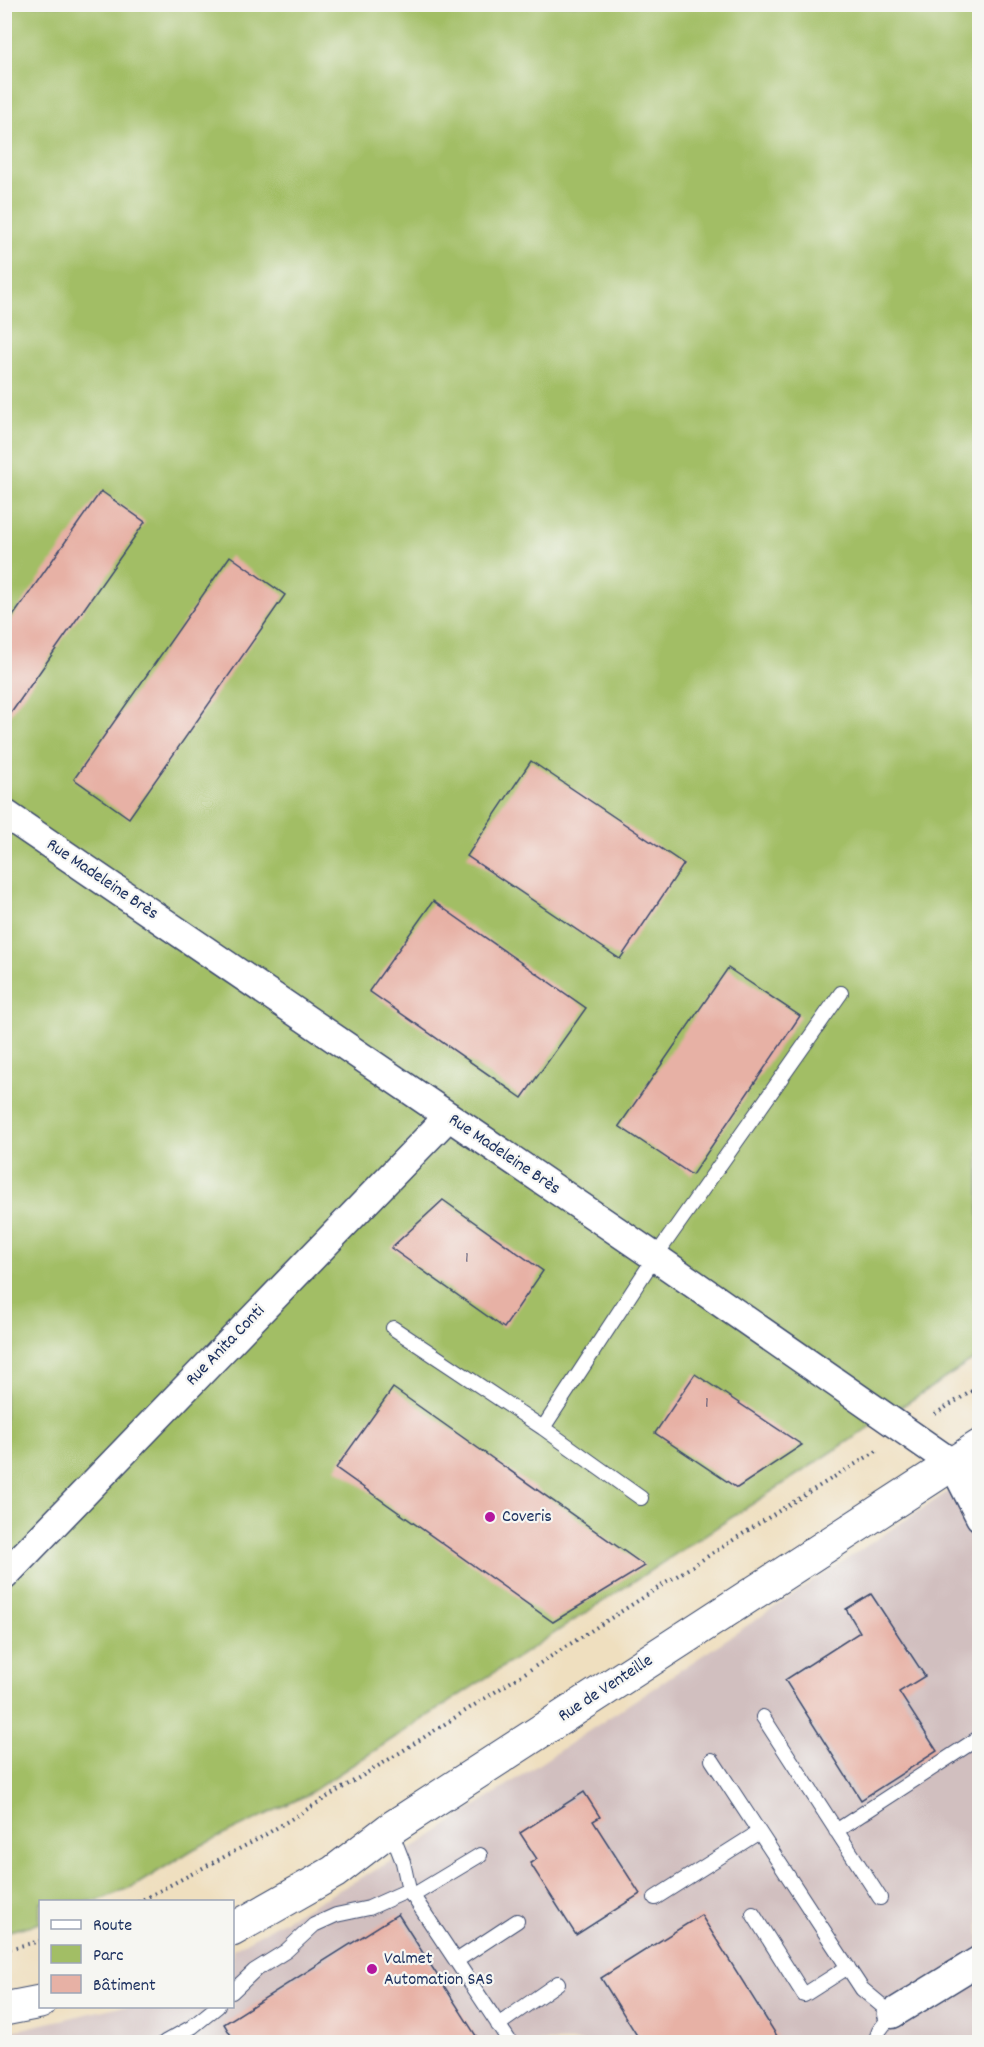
<svg xmlns="http://www.w3.org/2000/svg" width="984" height="2047" viewBox="0 0 984 2047" font-family="Dekko,sans-serif">
<style>
.industrial{fill:#d1bfbf}
.green{fill:#a2be65;stroke:#5e7662;stroke-width:1.5}
.building{fill:#e7b1a5}
.lines{fill:none;stroke-linecap:round;stroke-linejoin:round}
.lane-casing{stroke:#3b496d;stroke-width:16}
.street-casing{stroke:#3b496d;stroke-width:31}
.secondary-casing{stroke:#3b496d;stroke-width:35}
.path{stroke:#3b496d;stroke-width:4;stroke-dasharray:1.5 4.5;stroke-linecap:butt}
.lane{stroke:#fff;stroke-width:14}
.street{stroke:#fff;stroke-width:28}
.secondary{stroke:#fff;stroke-width:33}
.poi-dot{fill:#b5179e;stroke:#f6f6f2;stroke-width:2}
.labels{text-anchor:middle;dominant-baseline:central;stroke-width:4.5;stroke-linejoin:round;paint-order:stroke}
.number-label{font-size:15px;fill:#4e5070}
.street-label{font-size:18px;fill:#1b2f5e;stroke:#f6f6f2}
.poi-label{font-size:18px;fill:#1b2f5e;stroke:#f6f6f2;text-anchor:start}
</style>
<rect width="100%" height="100%" fill="#f6f6f2"/>
<filter id="ink" filterUnits="userSpaceOnUse"><feTurbulence type="fractalNoise" baseFrequency=".0167" numOctaves="2"/><feDisplacementMap in="SourceGraphic" scale="12" xChannelSelector="R" yChannelSelector="G"/><feConvolveMatrix kernelMatrix="1 2 1 2 8 2 1 2 1" color-interpolation-filters="sRGB"/></filter>
<filter id="wash" filterUnits="userSpaceOnUse"><feTurbulence type="fractalNoise" baseFrequency=".008" numOctaves="4" result="noise"/><feDisplacementMap in="SourceGraphic" scale="24" xChannelSelector="R" yChannelSelector="G"/><feGaussianBlur stdDeviation="1.35" result="paint"/><feColorMatrix in="noise" values="0 0 0 0 0 0 0 0 0 0 0 0 0 0 0 0 0 1.4 0 .05"/><feComposite in="paint" operator="in"/></filter>
<g filter="url(#wash)">
<rect width="100%" height="100%" fill="#efdfbf"/>
<path class="industrial" d="M 979,1471 L 979,2042 L 5,2042 L 4,2033 L 117,2007 L 232,2006 L 233,1949 L 404,1854 Z"/>
<path class="green" d="M 4,5 L 980,5 L 979,1356 L 305,1796 L 194,1849 L 136,1885 L 97,1901 L 40,1902 L 40,1923 L 5,1932 Z"/>
<g id="blocks">
<path class="building" d="M 101,491 L 145,522 L 4,723 L 4,629 Z
M 230,556 L 285,595 L 129,818 L 74,779 Z
M 531,761 L 684,864 L 620,959 L 467,856 Z
M 433,901 L 586,1008 L 522,1098 L 369,991 Z
M 728,968 L 800,1016 L 692,1175 L 619,1126 Z
M 443,1200 L 543,1271 L 504,1328 L 391,1248 Z
M 695,1374 L 802,1445 L 737,1488 L 655,1433 Z
M 393,1388 L 645,1566 L 553,1622 L 336,1468 Z
M 871,1594 L 925,1676 L 899,1692 L 937,1751 L 861,1800 L 785,1680 L 860,1632 L 846,1609 Z
M 584,1792 L 600,1817 L 593,1821 L 640,1894 L 576,1935 L 530,1863 L 537,1859 L 520,1833 Z
M 398,1914 L 480,2042 L 235,2042 L 224,2024 Z
M 701,1915 L 777,2036 L 767,2042 L 641,2042 L 601,1978 Z"/>
</g>
</g>
<g filter="url(#ink)">
<use href="#blocks" fill-opacity="0" stroke="#3b496d" stroke-width="1.5"/>
<g class="lines">
<g class="lane-casing">
<path id="lane" d="M 393,1328 L 543,1428 L 655,1257 L 841,993
M 543,1428 L 641,1498
M 763,1717 L 880,1898
M 712,1760 L 862,1989 L 892,2014 L 879,2031 L 875,2042
M 390,1829 L 403,1862 L 409,1890 L 510,2042
M 836,1831 L 980,1737
M 412,1896 L 480,1855
M 655,1898 L 759,1832
M 753,1914 L 804,1995 L 848,1967
M 456,1961 L 517,1921
M 232,1992 L 254,1971 L 286,1951 L 314,1925 L 336,1915 L 369,1908 L 409,1890
M 498,2025 L 558,1983
M 165,2042 L 192,2027 L 218,2006"/>
</g>
<g class="street-casing">
<path id="street" d="M 4,813 L 655,1257 L 953,1464 L 980,1517
M 4,1576 L 448,1117
M 892,2014 L 980,1960"/>
</g>
<g class="secondary-casing">
<path id="secondary" d="M 232,1930 L 334,1872 L 390,1829 L 980,1446
M 4,2009 L 40,2002"/>
</g>
<path class="path" d="M 935,1414 L 980,1386
M 138,1902 L 260,1838 L 393,1757 L 785,1507 L 880,1449
M 4,1950 L 40,1941"/>
<use href="#lane" class="lane"/>
<use href="#street" class="street"/>
<use href="#secondary" class="secondary"/>
</g>
</g>
<g class="poi-dot">
<circle cx="490" cy="1517" r="6"/>
<circle cx="372" cy="1969" r="6"/>
</g>
<g class="labels">
<g class="number-label">
<text x="467" y="1259">1</text>
<text x="707" y="1404">1</text>
</g>
<g class="street-label">
<text transform="translate(102 880) rotate(34)">Rue Madeleine Brès</text>
<text transform="translate(504 1155) rotate(34)">Rue Madeleine Brès</text>
<text transform="translate(226 1346) rotate(-46)">Rue Anita Conti</text>
<text transform="translate(606 1689) rotate(-33)">Rue de Venteille</text>
</g>
<g class="poi-label">
<text x="502" y="1517">Coveris</text>
<text x="384" y="1959">Valmet<tspan x="384" dy="21">Automation SAS</tspan></text>
</g>
</g>
<rect width="984" height="2047" fill="none" stroke="#f6f6f2" stroke-width="24"/>
<rect x="39" y="1900" width="195" height="108" fill="#f6f6f2" stroke="#9ea6b7" stroke-width="1.5"/>
<rect x="51" y="1920" width="30" height="9" fill="#ffffff" stroke="#9ea6b7" stroke-width="1.5"/>
<text x="93" y="1930" font-size="18" fill="#1b2f5e">Route</text>
<rect x="51" y="1945" width="30" height="18" fill="#a2be65" stroke="#9ea6b7" stroke-width="1.5"/>
<text x="93" y="1960" font-size="18" fill="#1b2f5e">Parc</text>
<rect x="51" y="1975" width="30" height="18" fill="#e7b1a5" stroke="#9ea6b7" stroke-width="1.5"/>
<text x="93" y="1990" font-size="18" fill="#1b2f5e">Bâtiment</text>
</svg>
